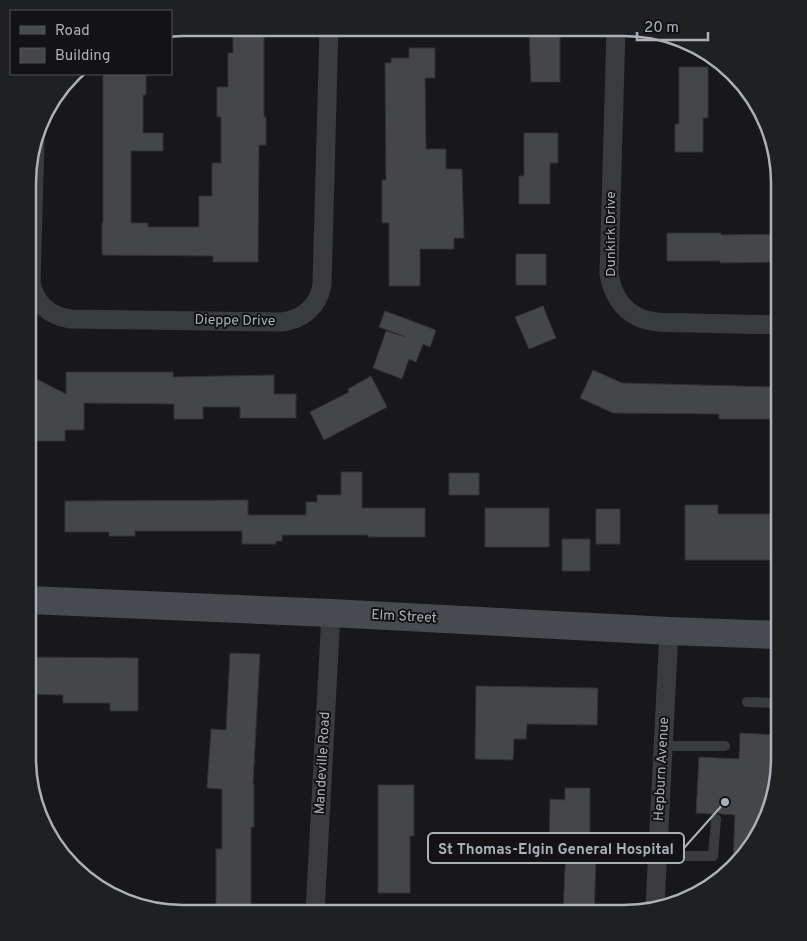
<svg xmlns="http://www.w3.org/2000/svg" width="807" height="941" viewBox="0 0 807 941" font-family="Overpass,sans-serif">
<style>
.building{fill:#45464a;stroke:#323236}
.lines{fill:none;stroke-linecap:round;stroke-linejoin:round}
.service{stroke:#393b3f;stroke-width:10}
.minor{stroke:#393b3f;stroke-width:19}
.secondary{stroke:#474a4f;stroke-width:28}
.labels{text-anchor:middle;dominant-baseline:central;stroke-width:4;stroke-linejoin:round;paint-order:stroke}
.street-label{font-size:14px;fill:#abb0b9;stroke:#131315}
.rim{fill:none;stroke:#abb0b9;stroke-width:2.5}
.leader{fill:none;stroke:#abb0b9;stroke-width:2}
.callout-dot{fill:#abb0b9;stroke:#131315;stroke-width:2}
.callout{fill:#131315;stroke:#abb0b9;stroke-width:2}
.callout-label{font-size:15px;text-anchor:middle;font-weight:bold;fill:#abb0b9}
</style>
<rect width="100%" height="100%" fill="#18181a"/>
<path class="building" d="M 233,28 L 264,28 L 264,117 L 266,117 L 266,145 L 259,145 L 258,262 L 213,262 L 213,256 L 102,255 L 102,223 L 103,223 L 103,74 L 146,74 L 146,95 L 143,95 L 143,133 L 163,133 L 163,151 L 131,151 L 131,223 L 148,223 L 148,227 L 199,227 L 199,196 L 212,196 L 212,163 L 221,163 L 221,117 L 217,117 L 217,87 L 228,87 L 228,53 L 233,53 Z
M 529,29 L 560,29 L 560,82 L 531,82 Z
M 409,48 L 435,48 L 435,78 L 425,78 L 426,149 L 446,149 L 446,169 L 462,169 L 464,238 L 454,238 L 454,249 L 420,249 L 420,286 L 389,286 L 389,223 L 382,223 L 382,180 L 386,180 L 385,63 L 391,63 L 391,58 L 409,58 Z
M 679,67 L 708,67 L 708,118 L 703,118 L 703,152 L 675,152 L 675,124 L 679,124 Z
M 524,133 L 558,133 L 558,163 L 550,163 L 550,204 L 519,204 L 519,176 L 524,176 Z
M 667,233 L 721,233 L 721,235 L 779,234 L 779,262 L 720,263 L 720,261 L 667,261 Z
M 516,254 L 546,254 L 546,285 L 516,285 Z
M 543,306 L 556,338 L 529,349 L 515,317 Z
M 385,311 L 436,330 L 430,347 L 423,344 L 416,362 L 409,359 L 402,379 L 373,368 L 386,331 L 405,337 L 379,327 Z
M 593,370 L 622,383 L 775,387 L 775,419 L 719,419 L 719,414 L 613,413 L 580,398 Z
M 66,372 L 173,372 L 173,377 L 274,375 L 274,394 L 296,394 L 296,418 L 240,418 L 240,407 L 203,407 L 203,419 L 174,419 L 174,404 L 84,403 L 84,430 L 65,430 L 65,441 L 29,441 L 29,375 L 66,394 Z
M 371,376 L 387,407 L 324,440 L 310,412 L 349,392 L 348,389 Z
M 341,472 L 362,472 L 362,508 L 425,508 L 425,537 L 368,537 L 368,535 L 282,535 L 282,541 L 276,541 L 276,544 L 242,544 L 242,531 L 135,531 L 135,536 L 109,536 L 109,532 L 65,532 L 65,501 L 248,500 L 248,515 L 306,515 L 306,502 L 317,502 L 317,495 L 341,495 Z
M 449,473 L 479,473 L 479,495 L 449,495 Z
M 685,505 L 718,505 L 718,514 L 779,514 L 779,546 L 777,546 L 777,560 L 685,560 Z
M 485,508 L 549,508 L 549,547 L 485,547 Z
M 596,509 L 620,509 L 620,544 L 596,544 Z
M 562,539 L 590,539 L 590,571 L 562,571 Z
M 230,653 L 260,654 L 253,784 L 254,784 L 254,827 L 251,827 L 251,913 L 216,913 L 216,849 L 222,849 L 222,789 L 207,788 L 211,729 L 226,730 Z
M 28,657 L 138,658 L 138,711 L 110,711 L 110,703 L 63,703 L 63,695 L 28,694 Z
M 476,686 L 598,688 L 597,725 L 527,724 L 526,739 L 514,739 L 513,760 L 475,759 Z
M 740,733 L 779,735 L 779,768 L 758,836 L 733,861 L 735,815 L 721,814 L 716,812 L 712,814 L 696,813 L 699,757 L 739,759 Z
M 378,785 L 414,785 L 414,836 L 410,836 L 410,893 L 378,893 Z
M 565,788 L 590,788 L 590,862 L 596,862 L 594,913 L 563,913 L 566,847 L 549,846 L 550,799 L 565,800 Z"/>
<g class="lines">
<path class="service" d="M 747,702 L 779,703
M 663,746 L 725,746
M 658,856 L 713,856 L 716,819"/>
<path class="minor" d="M 616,29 L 609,274 C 612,292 621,309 638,317 C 655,325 676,322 695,323 C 723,324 751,324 779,325
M 35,141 L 31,282 C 34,302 49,316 70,319 L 282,322 C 303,319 318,307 322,285 L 329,28
M 655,907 L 669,631
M 315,913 L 331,613"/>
<path class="secondary" d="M 28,600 L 331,613 L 669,631 L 779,635"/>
</g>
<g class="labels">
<g class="street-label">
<text transform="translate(611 234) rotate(-90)">Dunkirk Drive</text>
<text transform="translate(235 321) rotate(1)">Dieppe Drive</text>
<text transform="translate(404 617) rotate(3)">Elm Street</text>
<text transform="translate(323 763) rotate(-87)">Mandeville Road</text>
<text transform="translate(662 769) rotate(-87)">Hepburn Avenue</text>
</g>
</g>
<path d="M0 0H807V941H0ZM183 36H624A147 147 0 0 1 771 183V758A147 147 0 0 1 624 905H183A147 147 0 0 1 36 758V183A147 147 0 0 1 183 36Z" fill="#1f2022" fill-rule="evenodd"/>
<path class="rim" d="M183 36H624A147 147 0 0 1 771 183V758A147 147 0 0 1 624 905H183A147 147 0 0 1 36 758V183A147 147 0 0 1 183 36Z"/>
<path class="leader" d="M725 802L684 848"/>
<circle class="callout-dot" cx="725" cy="802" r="5"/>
<rect class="callout" x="428" y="833" width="256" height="30" rx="5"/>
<g class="callout-label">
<text x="556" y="854">St Thomas-Elgin General Hospital</text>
</g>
<rect x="10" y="10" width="162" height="65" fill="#131315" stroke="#505257"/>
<rect x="20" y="26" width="25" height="8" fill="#474a4f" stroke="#505257"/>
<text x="55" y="35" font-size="15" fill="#abb0b9">Road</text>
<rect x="20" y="48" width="25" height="15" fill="#45464a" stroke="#505257"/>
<text x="55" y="60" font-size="15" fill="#abb0b9">Building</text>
<path d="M637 32v8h71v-8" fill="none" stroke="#abb0b9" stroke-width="2.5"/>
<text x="644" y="32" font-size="15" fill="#abb0b9" stroke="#131315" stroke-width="4" paint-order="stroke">20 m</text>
</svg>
